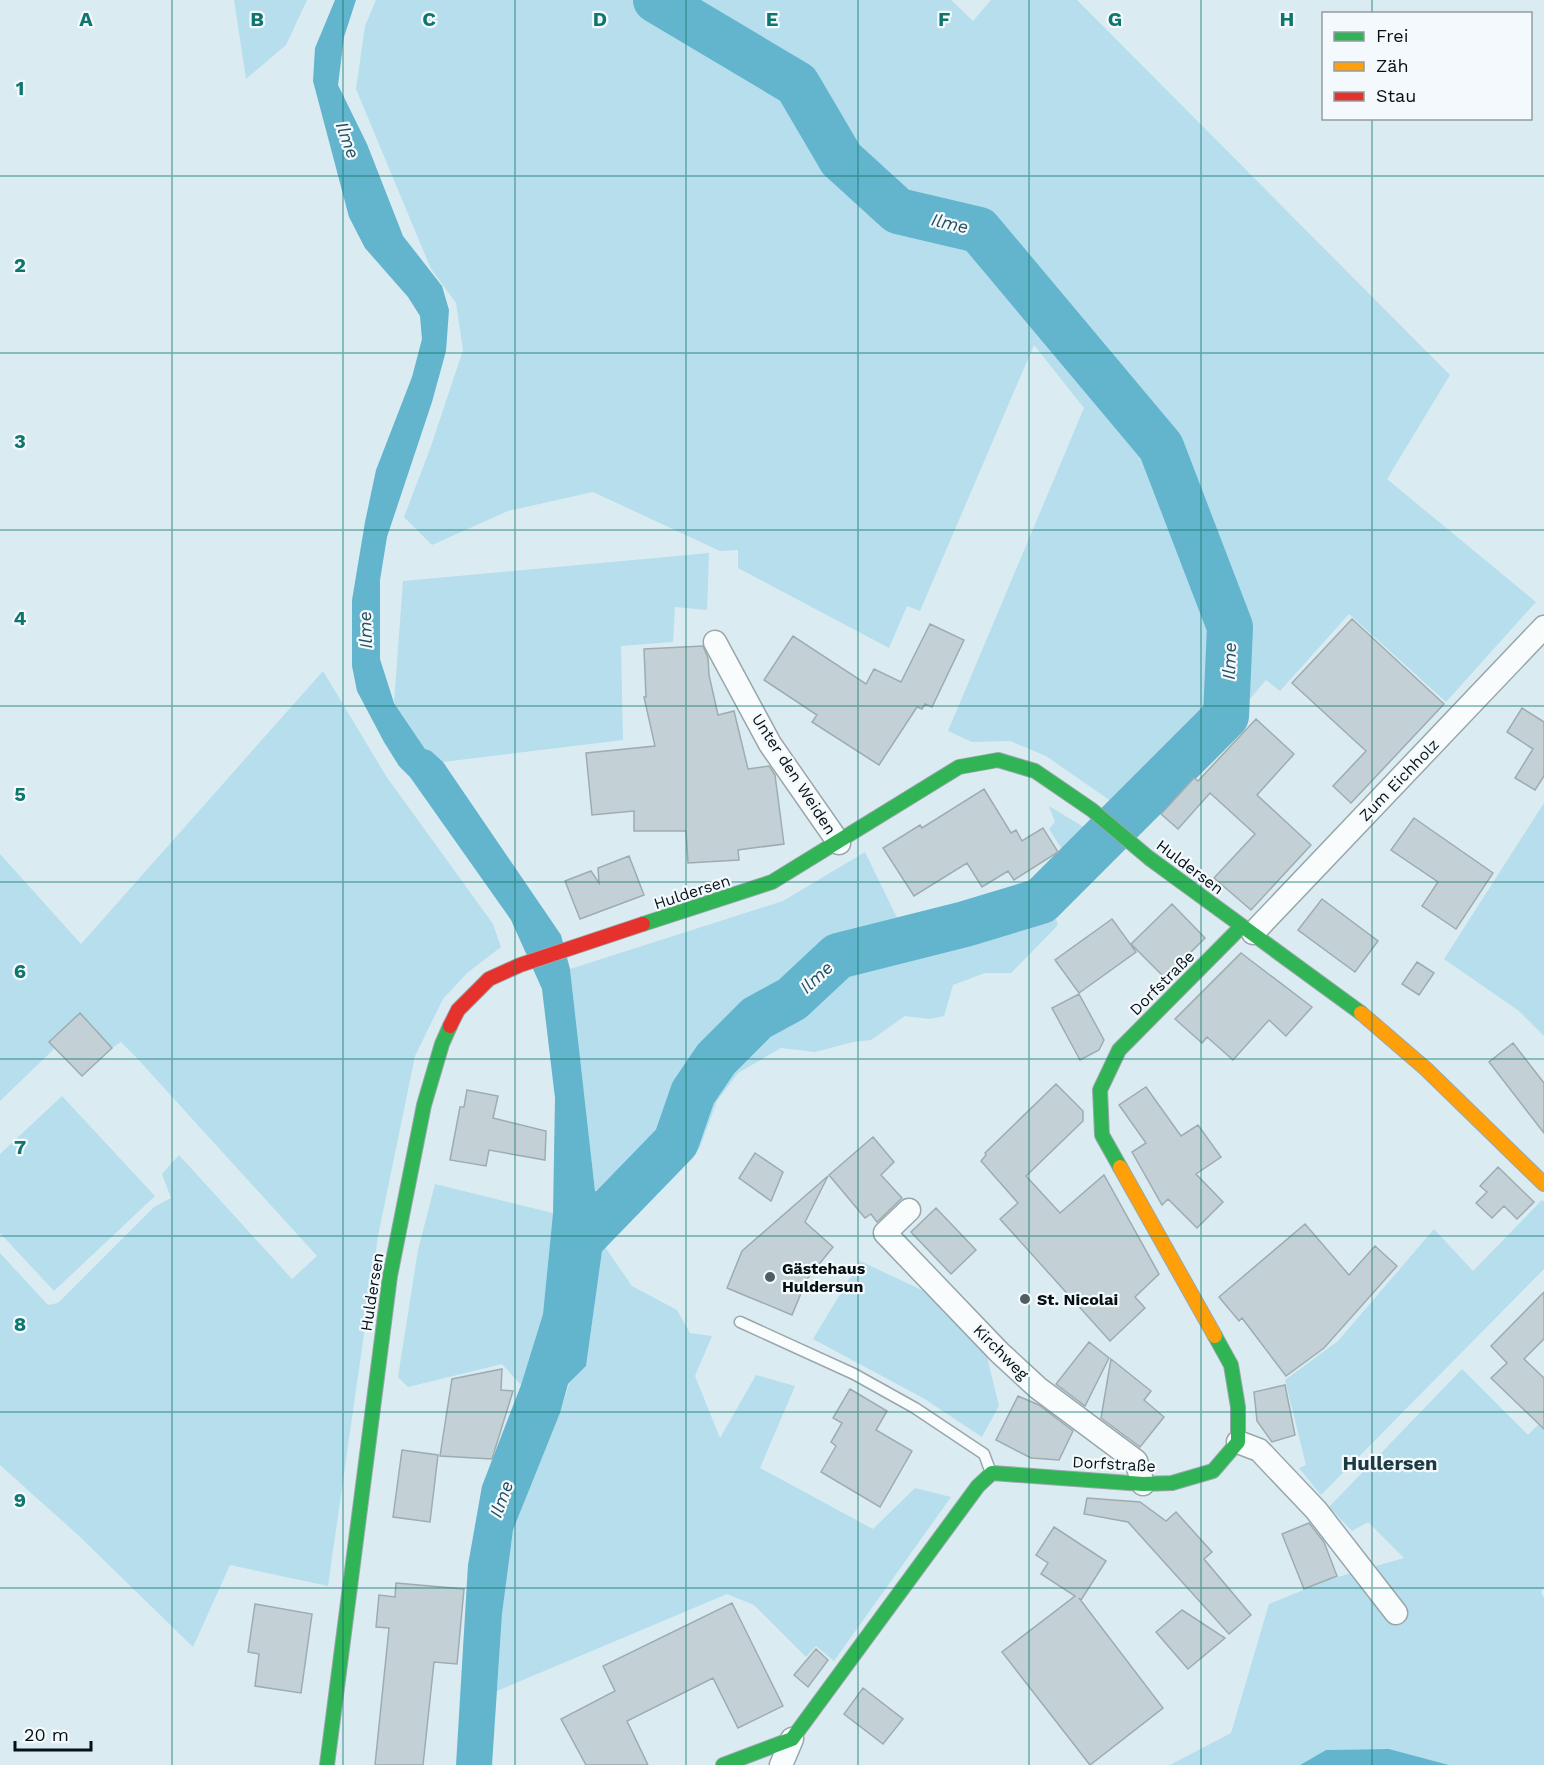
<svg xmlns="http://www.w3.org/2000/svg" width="1544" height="1765" viewBox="0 0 1544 1765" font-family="'Work Sans',sans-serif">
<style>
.green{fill:#b6deec}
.water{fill:#63b4cd}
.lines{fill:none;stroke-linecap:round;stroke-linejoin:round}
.river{stroke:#63b4cd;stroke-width:46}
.building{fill:#c3d1d6;stroke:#9eacb1;stroke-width:1.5}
.lane-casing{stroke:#99a7ac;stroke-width:13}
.street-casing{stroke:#99a7ac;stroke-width:25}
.fast-casing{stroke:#99a7ac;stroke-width:16}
.slow-casing{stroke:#99a7ac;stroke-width:16}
.jam-casing{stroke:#99a7ac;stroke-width:16}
.lane{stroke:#f9fcfd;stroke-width:10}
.street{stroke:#f9fcfd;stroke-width:22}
.fast{stroke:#30b455;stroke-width:14}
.slow{stroke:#ff9f0a;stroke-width:14}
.jam{stroke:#e5322d;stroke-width:14}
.grid{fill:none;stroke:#0f766e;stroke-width:1.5;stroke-opacity:0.55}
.poi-dot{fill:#505e62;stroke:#f3f9fc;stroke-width:2}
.labels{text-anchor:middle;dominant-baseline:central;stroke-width:4.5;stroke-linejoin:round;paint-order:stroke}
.street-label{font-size:16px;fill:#061115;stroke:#f3f9fc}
.poi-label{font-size:16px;font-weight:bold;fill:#061115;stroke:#f3f9fc;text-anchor:start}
.water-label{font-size:18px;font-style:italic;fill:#24505f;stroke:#f3f9fc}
.quarter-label{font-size:20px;font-weight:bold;fill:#1d3a43;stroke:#f3f9fc}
.grid-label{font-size:20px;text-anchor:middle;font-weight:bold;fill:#0f766e;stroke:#f3f9fc;stroke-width:4.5;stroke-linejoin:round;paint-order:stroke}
</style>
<rect width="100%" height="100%" fill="#daecf2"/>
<path class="green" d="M 234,0 L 307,0 L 286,45 L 246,79 Z
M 376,0 L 951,0 L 973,21 L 991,0 L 1077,0 L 1450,375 L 1387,479 L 1536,602 L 1446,702 L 1349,614 L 1280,691 L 1266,680 L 1194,765 L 1137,823 L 1118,806 L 1046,756 L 1010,741 L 972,742 L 948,731 L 1084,408 L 1034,345 L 920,611 L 907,606 L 889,648 L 738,568 L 738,550 L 720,551 L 593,492 L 508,511 L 432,545 L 404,517 L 430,449 L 463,350 L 456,303 L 431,269 L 356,89 L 365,26 Z
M 709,553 L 707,610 L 675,607 L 673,642 L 621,646 L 623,740 L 443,762 L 431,751 L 425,749 L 394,702 L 403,581 Z
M 323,671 L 386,776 L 493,924 L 501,947 L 467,973 L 443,999 L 415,1056 L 378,1236 L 328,1586 L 230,1565 L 193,1647 L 79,1536 L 0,1465 L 0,1253 L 48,1305 L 58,1303 L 154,1207 L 171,1198 L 162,1174 L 179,1155 L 292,1279 L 317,1256 L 135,1056 L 121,1042 L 112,1048 L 80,1013 L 50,1041 L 55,1048 L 0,1101 L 0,854 L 81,944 Z
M 1544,803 L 1544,1036 L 1519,1011 L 1444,959 Z
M 1049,806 L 1087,829 L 1115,852 L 1087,879 L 1051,902 L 1058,925 L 1011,973 L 985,973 L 953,985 L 944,1016 L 930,1019 L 905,1016 L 871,1040 L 853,1042 L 815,1052 L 781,1048 L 738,1073 L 717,1101 L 700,1147 L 603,1244 L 632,1286 L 677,1310 L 690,1333 L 712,1336 L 695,1376 L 720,1438 L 756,1375 L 795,1386 L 760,1468 L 873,1529 L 915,1488 L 951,1497 L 834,1661 L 816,1646 L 806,1657 L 754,1605 L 727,1594 L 497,1691 L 502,1614 L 513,1530 L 560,1413 L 569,1384 L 586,1366 L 603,1244 L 602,1194 L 595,1191 L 570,969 L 783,901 L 865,852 L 900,924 L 931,919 L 1029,887 L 1056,869 L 1065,854 L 1049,829 L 1055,822 Z
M 62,1096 L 155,1196 L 54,1291 L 0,1233 L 0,1154 Z
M 435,1184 L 553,1213 L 543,1314 L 521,1385 L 502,1364 L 408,1387 L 398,1377 L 418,1250 Z
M 1542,1200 L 1544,1202 L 1544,1269 L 1321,1495 L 1299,1468 L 1306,1465 L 1285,1380 L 1338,1341 L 1434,1229 L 1473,1271 Z
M 860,1261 L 941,1299 L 986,1353 L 999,1406 L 982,1437 L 923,1398 L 813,1339 Z
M 1462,1369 L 1528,1435 L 1544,1419 L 1544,1588 L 1541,1592 L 1544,1598 L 1544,1765 L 1449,1765 L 1389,1749 L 1326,1750 L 1300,1765 L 1170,1765 L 1231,1733 L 1269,1604 L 1331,1579 L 1404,1558 L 1368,1522 L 1352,1531 L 1329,1507 Z"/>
<path class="water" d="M 335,0 L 356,0 L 344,37 L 338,85 L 367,144 L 403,236 L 442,286 L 449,310 L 446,351 L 432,402 L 387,537 L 380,580 L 380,659 L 394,703 L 425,749 L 431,751 L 443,762 L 561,935 L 570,969 L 595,1191 L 602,1194 L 603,1244 L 586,1366 L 568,1384 L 560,1413 L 513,1530 L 502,1614 L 492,1765 L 456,1765 L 468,1565 L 482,1486 L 521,1385 L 543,1314 L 553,1213 L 555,1098 L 542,989 L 511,920 L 410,777 L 399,766 L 384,742 L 357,691 L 352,666 L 352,600 L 365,522 L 376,470 L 412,377 L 422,339 L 420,316 L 408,297 L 365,248 L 349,217 L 313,81 L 315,48 Z
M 1389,1749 L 1449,1765 L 1300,1765 L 1326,1750 Z"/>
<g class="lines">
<path class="river" d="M 579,1242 L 676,1142 L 693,1093 L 716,1059 L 757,1018 L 792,999 L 838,956 L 965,924 L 1041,901 L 1226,716 L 1230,627 L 1161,447 L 979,230 L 898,211 L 841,159 L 797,84 L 656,0"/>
</g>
<path class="building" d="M 1352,619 L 1444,704 L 1351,803 L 1333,786 L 1366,751 L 1292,683 Z
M 930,624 L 964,640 L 932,707 L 925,704 L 922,709 L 917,707 L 879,765 L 812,722 L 817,715 L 764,680 L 793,636 L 866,684 L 874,669 L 901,682 Z
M 703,646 L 708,658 L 709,675 L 718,715 L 734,711 L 748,769 L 769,766 L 775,775 L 784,844 L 738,850 L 739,860 L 688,863 L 686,831 L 634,831 L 634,811 L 592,815 L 586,753 L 655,746 L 644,697 L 646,697 L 644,649 Z
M 1522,708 L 1544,722 L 1544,776 L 1535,790 L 1515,778 L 1533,749 L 1507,732 Z
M 1256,719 L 1294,754 L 1257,795 L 1311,845 L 1251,910 L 1214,878 L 1255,834 L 1210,793 L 1178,829 L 1161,814 L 1194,778 L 1198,781 Z
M 984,789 L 1011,833 L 1016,830 L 1022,841 L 1043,828 L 1058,852 L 1014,880 L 1008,871 L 982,887 L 967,863 L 914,896 L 883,848 L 920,825 L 922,828 Z
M 1414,818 L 1493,873 L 1456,929 L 1422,906 L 1438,882 L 1391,850 Z
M 629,856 L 644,895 L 580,919 L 565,881 L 591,871 L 599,883 L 598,868 Z
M 1322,899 L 1378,941 L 1355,972 L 1298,930 Z
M 1172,904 L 1205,938 L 1165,978 L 1131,944 Z
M 1112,919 L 1136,952 L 1079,993 L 1055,960 Z
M 1241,953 L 1312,1007 L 1286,1036 L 1269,1020 L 1233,1060 L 1207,1037 L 1202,1043 L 1175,1019 Z
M 1417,962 L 1434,973 L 1419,995 L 1402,984 Z
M 1079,994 L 1104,1040 L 1099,1050 L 1080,1060 L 1052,1008 Z
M 80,1013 L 112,1048 L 82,1076 L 49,1042 Z
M 1513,1043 L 1544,1083 L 1544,1133 L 1489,1062 Z
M 1056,1084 L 1083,1111 L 1083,1121 L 1026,1176 L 1060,1213 L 1104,1175 L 1159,1274 L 1135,1297 L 1145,1308 L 1110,1341 L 1000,1219 L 1018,1203 L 981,1161 L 986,1155 L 985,1153 Z
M 1146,1087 L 1181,1136 L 1198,1125 L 1221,1157 L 1196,1174 L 1223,1202 L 1197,1228 L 1168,1199 L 1162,1205 L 1132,1152 L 1146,1143 L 1119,1105 Z
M 467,1090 L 498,1096 L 493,1118 L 546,1131 L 545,1160 L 489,1150 L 486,1166 L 450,1160 L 460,1107 L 464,1107 Z
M 873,1137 L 894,1162 L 881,1175 L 902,1198 L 877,1222 L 871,1214 L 865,1218 L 829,1175 Z
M 755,1153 L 783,1172 L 771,1201 L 739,1178 Z
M 1498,1167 L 1534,1202 L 1517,1219 L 1504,1206 L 1492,1218 L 1476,1203 L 1487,1192 L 1480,1186 Z
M 828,1176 L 805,1222 L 833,1247 L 807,1279 L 792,1315 L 727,1288 L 742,1251 Z
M 936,1208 L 976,1250 L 951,1274 L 911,1232 Z
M 1305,1224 L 1349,1275 L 1375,1246 L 1397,1266 L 1324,1348 L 1286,1376 L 1242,1318 L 1239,1321 L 1219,1297 Z
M 1544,1292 L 1544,1339 L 1524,1359 L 1544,1378 L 1544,1429 L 1491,1378 L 1507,1363 L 1491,1346 Z
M 1089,1342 L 1109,1358 L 1085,1406 L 1056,1384 Z
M 1111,1359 L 1151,1391 L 1144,1400 L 1164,1417 L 1140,1447 L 1101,1418 Z
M 502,1369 L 501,1390 L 513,1391 L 492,1459 L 440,1456 L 452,1379 Z
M 1285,1385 L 1295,1435 L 1272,1442 L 1257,1421 L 1254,1392 Z
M 850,1389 L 887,1411 L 876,1430 L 912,1451 L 880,1507 L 821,1472 L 836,1446 L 831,1442 L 842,1423 L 833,1418 Z
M 1018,1396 L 1039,1405 L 1073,1431 L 1059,1460 L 1031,1458 L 996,1440 Z
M 402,1450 L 438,1455 L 430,1522 L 393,1517 Z
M 1087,1498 L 1140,1502 L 1166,1521 L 1176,1512 L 1212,1552 L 1204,1559 L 1251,1615 L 1229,1634 L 1128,1522 L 1084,1514 Z
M 1309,1523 L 1324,1542 L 1337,1576 L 1304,1589 L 1282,1534 Z
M 1054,1527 L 1106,1561 L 1081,1600 L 1079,1598 L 1163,1708 L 1090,1765 L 1002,1652 L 1075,1596 L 1041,1574 L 1048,1563 L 1036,1555 Z
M 396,1583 L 464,1589 L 457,1664 L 434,1662 L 423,1765 L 375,1765 L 389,1628 L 376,1627 L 379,1595 L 395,1597 Z
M 732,1603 L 783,1706 L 738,1728 L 713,1678 L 627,1721 L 648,1765 L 586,1765 L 561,1719 L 615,1691 L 603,1666 Z
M 255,1604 L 312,1614 L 301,1693 L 255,1686 L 259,1654 L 248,1652 Z
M 1182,1610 L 1225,1638 L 1188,1669 L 1156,1632 Z
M 816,1649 L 828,1660 L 808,1687 L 794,1675 Z
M 863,1688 L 903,1719 L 883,1744 L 844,1714 Z"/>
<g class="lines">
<g class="lane-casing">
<path id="lane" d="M 740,1322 L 854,1374 L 915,1408 L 984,1454 L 990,1470"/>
</g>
<g class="street-casing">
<path id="street" d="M 715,642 L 770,744 L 839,843
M 1253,933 L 1544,627
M 909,1210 L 885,1233 L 999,1352 L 1038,1388 L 1136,1461 L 1143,1484
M 1238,1442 L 1259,1450 L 1316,1510 L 1396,1613
M 781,1765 L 792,1739"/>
</g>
<g class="fast-casing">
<path id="fast" d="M 643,924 L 772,882 L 959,767 L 998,760 L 1035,771 L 1092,810 L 1149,858 L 1361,1013
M 1120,1167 L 1102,1135 L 1100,1090 L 1119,1050 L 1242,926
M 327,1765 L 390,1276 L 424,1105 L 442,1044 L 450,1026
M 723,1765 L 792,1739 L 978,1486 L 992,1473 L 1143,1484 L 1172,1483 L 1213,1471 L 1238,1442 L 1238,1407 L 1231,1365 L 1215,1336"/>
</g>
<g class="slow-casing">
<path id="slow" d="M 1361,1013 L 1426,1069 L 1544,1184
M 1120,1167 L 1215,1336"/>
</g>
<g class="jam-casing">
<path id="jam" d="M 450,1026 L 458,1010 L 489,979 L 520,965 L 643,924"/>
</g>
<use href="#lane" class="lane"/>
<use href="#street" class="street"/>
<use href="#fast" class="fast"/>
<use href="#slow" class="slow"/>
<use href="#jam" class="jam"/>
</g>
<path class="grid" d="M 172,0 L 172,1765M 343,0 L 343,1765M 515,0 L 515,1765M 686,0 L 686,1765M 858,0 L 858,1765M 1029,0 L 1029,1765M 1201,0 L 1201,1765M 1372,0 L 1372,14M 1372,118 L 1372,1765M 0,176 L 1544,176M 0,353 L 1544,353M 0,530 L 1544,530M 0,706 L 1544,706M 0,882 L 1544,882M 0,1059 L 1544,1059M 0,1236 L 1544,1236M 0,1412 L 1544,1412M 0,1588 L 1544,1588"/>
<g class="poi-dot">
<circle cx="770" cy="1277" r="6"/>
<circle cx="1025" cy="1299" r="6"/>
</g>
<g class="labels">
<g class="street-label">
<text transform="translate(794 774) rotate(57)">Unter den Weiden</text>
<text transform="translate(1399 780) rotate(-46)">Zum Eichholz</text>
<text transform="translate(1190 867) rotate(37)">Huldersen</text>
<text transform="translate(692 892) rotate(-18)">Huldersen</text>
<text transform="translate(1162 983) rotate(-45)">Dorfstraße</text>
<text transform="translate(372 1292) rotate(-81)">Huldersen</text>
<text transform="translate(1001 1352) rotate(45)">Kirchweg</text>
<text transform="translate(1114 1464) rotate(3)">Dorfstraße</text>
</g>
<g class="poi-label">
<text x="782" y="1268">Gästehaus<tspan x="782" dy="18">Huldersun</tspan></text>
<text x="1037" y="1299">St. Nicolai</text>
</g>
<g class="water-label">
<text transform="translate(348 140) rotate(70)">Ilme</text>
<text transform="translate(950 223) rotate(13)">Ilme</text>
<text transform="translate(365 630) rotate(-92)">Ilme</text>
<text transform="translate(1229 661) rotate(-88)">Ilme</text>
<text transform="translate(816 977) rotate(-43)">Ilme</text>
<text transform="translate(501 1499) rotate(-70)">Ilme</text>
</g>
<g class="quarter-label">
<text x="1390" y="1463">Hullersen</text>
</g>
</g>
<g class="grid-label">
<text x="86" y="26">A</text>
<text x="257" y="26">B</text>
<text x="429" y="26">C</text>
<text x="600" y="26">D</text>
<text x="772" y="26">E</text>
<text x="944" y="26">F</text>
<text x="1115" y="26">G</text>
<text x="1287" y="26">H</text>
<text x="20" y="95">1</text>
<text x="20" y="272">2</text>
<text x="20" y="448">3</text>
<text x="20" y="625">4</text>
<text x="20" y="801">5</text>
<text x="20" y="978">6</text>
<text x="20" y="1154">7</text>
<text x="20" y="1331">8</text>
<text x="20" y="1507">9</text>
</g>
<rect x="1322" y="12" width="210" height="108" fill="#f3f9fc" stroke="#949ca0" stroke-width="1.5"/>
<rect x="1334" y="32" width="30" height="9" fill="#30b455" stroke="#949ca0" stroke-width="1.5"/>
<text x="1376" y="42" font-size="18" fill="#061115">Frei</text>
<rect x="1334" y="62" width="30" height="9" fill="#ff9f0a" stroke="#949ca0" stroke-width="1.5"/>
<text x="1376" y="72" font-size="18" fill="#061115">Zäh</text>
<rect x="1334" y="92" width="30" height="9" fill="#e5322d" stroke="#949ca0" stroke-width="1.5"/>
<text x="1376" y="102" font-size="18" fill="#061115">Stau</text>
<path d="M15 1741v9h76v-9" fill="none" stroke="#061115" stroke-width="3"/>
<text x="24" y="1741" font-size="18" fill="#061115" stroke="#f3f9fc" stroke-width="4.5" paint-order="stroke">20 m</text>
</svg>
